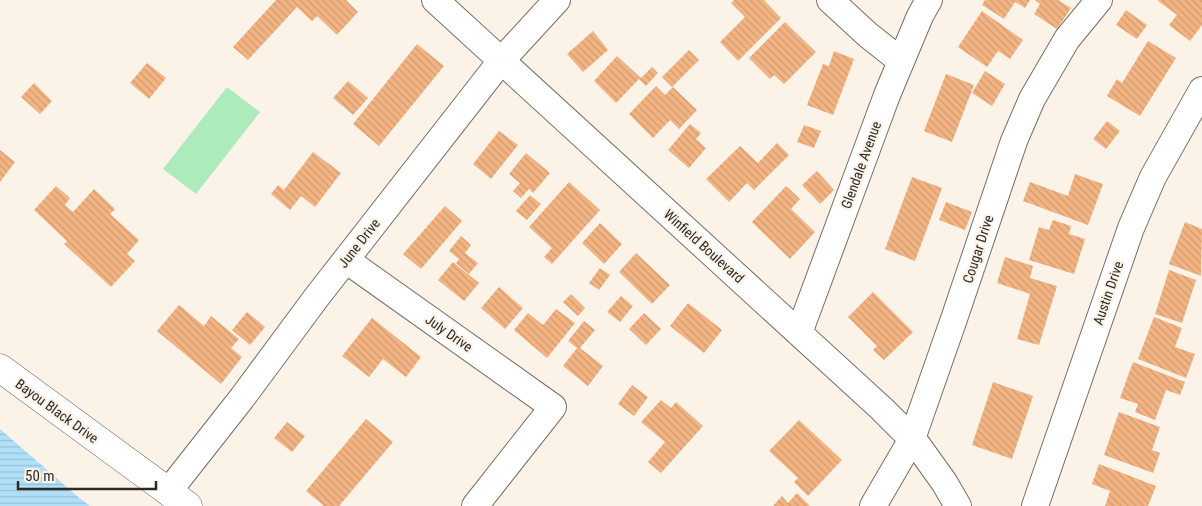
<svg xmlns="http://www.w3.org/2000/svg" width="1202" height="506" viewBox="0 0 1202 506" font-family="'Roboto Condensed',sans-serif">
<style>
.grass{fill:#adebbc}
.water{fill:url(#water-rules)}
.building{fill:url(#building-back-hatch)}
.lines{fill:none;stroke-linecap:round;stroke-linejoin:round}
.minor-casing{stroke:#766f66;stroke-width:28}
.major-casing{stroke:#766f66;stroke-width:29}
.minor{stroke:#fff;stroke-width:26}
.major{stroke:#fff;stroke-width:28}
.labels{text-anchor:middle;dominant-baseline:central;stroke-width:4.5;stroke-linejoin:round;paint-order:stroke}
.street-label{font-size:14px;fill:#2d2a26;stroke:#fcf3e8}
</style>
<defs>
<pattern id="water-rules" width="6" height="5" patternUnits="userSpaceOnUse" patternTransform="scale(1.25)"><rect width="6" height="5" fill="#b0e0f7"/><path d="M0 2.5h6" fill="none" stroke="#98c0d4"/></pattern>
<pattern id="building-back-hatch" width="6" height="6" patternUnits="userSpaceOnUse" patternTransform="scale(1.25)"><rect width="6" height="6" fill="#f3b483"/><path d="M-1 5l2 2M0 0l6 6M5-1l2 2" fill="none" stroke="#d19b71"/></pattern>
</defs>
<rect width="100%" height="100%" fill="#fcf3e8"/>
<path class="grass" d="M 227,87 L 260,112 L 196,194 L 163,169 Z"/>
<path class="water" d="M 0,429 L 77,496 L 90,506 L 0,506 Z"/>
<path class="building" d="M 276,0 L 346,0 L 358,12 L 337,35 L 317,16 L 312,21 L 297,7 L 248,60 L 233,47 Z
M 734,0 L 764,0 L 781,18 L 738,61 L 720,42 L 745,17 L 731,3 Z
M 985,0 L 1030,0 L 1025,8 L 1015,2 L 1004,19 L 982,5 Z
M 1035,0 L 1058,0 L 1071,8 L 1057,29 L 1034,14 L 1040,4 Z
M 1159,0 L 1202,0 L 1202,25 L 1190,41 L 1169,25 L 1177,15 L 1158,1 Z
M 1126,10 L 1147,25 L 1137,39 L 1116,25 Z
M 982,11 L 1023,40 L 1010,59 L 998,51 L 987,67 L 958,47 Z
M 785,22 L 816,52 L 784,84 L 774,75 L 770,79 L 749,58 Z
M 593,31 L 608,50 L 583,72 L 567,54 Z
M 1148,41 L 1176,58 L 1140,116 L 1107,96 L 1117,79 L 1122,83 Z
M 417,44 L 444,66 L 379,146 L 353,124 Z
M 689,50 L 699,60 L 672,87 L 662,77 Z
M 834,51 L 854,59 L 833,115 L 807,105 L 823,64 L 829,66 Z
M 617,56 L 641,78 L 652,67 L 658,73 L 646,86 L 639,79 L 616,103 L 594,81 Z
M 147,63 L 166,78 L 149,99 L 130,83 Z
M 985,71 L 1005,84 L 992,106 L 972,93 Z
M 946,74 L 974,85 L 952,142 L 924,131 Z
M 348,81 L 368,98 L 353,115 L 333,98 Z
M 34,83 L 52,101 L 40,114 L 21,97 Z
M 656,86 L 665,95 L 673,87 L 697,110 L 679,129 L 670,120 L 653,138 L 629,114 Z
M 1107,121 L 1120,131 L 1106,149 L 1093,139 Z
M 690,124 L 701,133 L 696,139 L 706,148 L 689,168 L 668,150 Z
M 804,125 L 821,131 L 814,148 L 797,142 Z
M 499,131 L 518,145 L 491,179 L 473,164 Z
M 777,143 L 789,155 L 754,190 L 747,183 L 729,202 L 706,179 L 740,146 L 758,163 Z
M 0,150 L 15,162 L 0,182 Z
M 313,152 L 341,173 L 315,207 L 301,196 L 290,210 L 271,194 L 278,185 L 284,190 Z
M 526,153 L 550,173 L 533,193 L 529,189 L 521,198 L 513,191 L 520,183 L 509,174 Z
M 817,171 L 834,190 L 820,204 L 802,185 Z
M 1075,174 L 1103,184 L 1088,225 L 1023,201 L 1030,182 L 1068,196 Z
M 912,177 L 942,188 L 915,261 L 885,249 Z
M 569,182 L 600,210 L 552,264 L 544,257 L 552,248 L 529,227 Z
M 56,186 L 70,198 L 65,205 L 73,212 L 94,189 L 115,209 L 110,214 L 139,240 L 127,254 L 135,261 L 111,287 L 64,244 L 67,241 L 34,210 Z
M 786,186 L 800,199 L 791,209 L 815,232 L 790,259 L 752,222 Z
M 530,195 L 541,204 L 527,220 L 516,211 Z
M 946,202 L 972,212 L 965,230 L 939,220 Z
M 445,206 L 462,221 L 421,269 L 403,254 Z
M 1053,220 L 1071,226 L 1069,234 L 1085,239 L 1074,274 L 1029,260 L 1039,227 L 1049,230 Z
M 1185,222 L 1202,229 L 1201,276 L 1169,264 Z
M 600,223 L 622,244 L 604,264 L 582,243 Z
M 461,236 L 471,245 L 465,253 L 478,263 L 469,274 L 456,263 L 459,259 L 449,251 Z
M 636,253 L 670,285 L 652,304 L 619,272 Z
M 1005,257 L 1033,266 L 1030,278 L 1057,286 L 1039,345 L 1017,339 L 1030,294 L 997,283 Z
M 453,262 L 479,283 L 464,301 L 438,280 Z
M 600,268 L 610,275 L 599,290 L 589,283 Z
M 1169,270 L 1196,280 L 1182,323 L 1155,314 Z
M 499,287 L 523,308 L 505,329 L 481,308 Z
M 873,292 L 913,332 L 884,360 L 873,350 L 877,346 L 848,317 Z
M 571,294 L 585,308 L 578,316 L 563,302 Z
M 621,296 L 633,306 L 620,322 L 607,312 Z
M 688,303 L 722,330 L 704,353 L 670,326 Z
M 179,305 L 204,326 L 211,316 L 239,339 L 231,348 L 242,357 L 221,384 L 157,331 Z
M 556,309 L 575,323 L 547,358 L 514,330 L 528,313 L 543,325 Z
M 247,312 L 265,327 L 250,345 L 232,330 Z
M 644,313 L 661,329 L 646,345 L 629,329 Z
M 1154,317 L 1182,328 L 1175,347 L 1195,354 L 1186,378 L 1138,359 Z
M 372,318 L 421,357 L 406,377 L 383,359 L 369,377 L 342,356 Z
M 584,321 L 595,330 L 580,348 L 603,366 L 588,386 L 563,366 L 577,348 L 568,341 Z
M 1133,362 L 1185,382 L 1180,395 L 1166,390 L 1155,420 L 1135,412 L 1138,404 L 1120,398 Z
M 993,382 L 1033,396 L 1012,459 L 972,445 Z
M 632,385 L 648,397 L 634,416 L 618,404 Z
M 661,400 L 671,408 L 676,402 L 703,426 L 661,473 L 648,462 L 665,442 L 641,422 Z
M 1119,412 L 1160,427 L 1152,450 L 1160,453 L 1153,473 L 1104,455 Z
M 366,419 L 393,442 L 339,506 L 324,506 L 306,491 Z
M 799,420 L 842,460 L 808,496 L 794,482 L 798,478 L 769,451 Z
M 287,422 L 305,436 L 292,452 L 274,438 Z
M 1099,464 L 1156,486 L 1148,506 L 1105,506 L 1110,491 L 1092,484 Z
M 797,493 L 810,506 L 773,506 L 782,496 L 788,503 Z"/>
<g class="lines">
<g class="minor-casing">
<path id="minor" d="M 435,0 L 882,409 L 916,443 L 944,482 L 958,506
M 830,0 L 868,35 L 901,61
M 346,260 L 553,407 L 475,506
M 799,333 L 887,95 L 920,16 L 929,0
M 168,492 L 242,398 L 316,298 L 501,61 L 557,0
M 873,506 L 912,439 L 955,316 L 1014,141 L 1032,99 L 1067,39 L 1099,0
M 1035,506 L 1131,228 L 1153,177 L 1202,90"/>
</g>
<g class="major-casing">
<path id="major" d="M 0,368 L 188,506"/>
</g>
<use href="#minor" class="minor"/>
<use href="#major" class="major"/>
</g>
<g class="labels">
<g class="street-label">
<text transform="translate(861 165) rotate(-70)">Glendale Avenue</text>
<text transform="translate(359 243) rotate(-52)">June Drive</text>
<text transform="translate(704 246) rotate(42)">Winfield Boulevard</text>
<text transform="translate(978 249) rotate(-72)">Cougar Drive</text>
<text transform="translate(1108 293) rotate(-71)">Austin Drive</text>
<text transform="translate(449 333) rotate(35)">July Drive</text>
<text transform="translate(57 411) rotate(36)">Bayou Black Drive</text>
</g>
</g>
<path d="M18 481v8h138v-8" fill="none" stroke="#2d2a26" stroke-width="2.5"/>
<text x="25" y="481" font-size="15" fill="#2d2a26" stroke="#fcf3e8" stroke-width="4" paint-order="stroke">50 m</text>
</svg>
